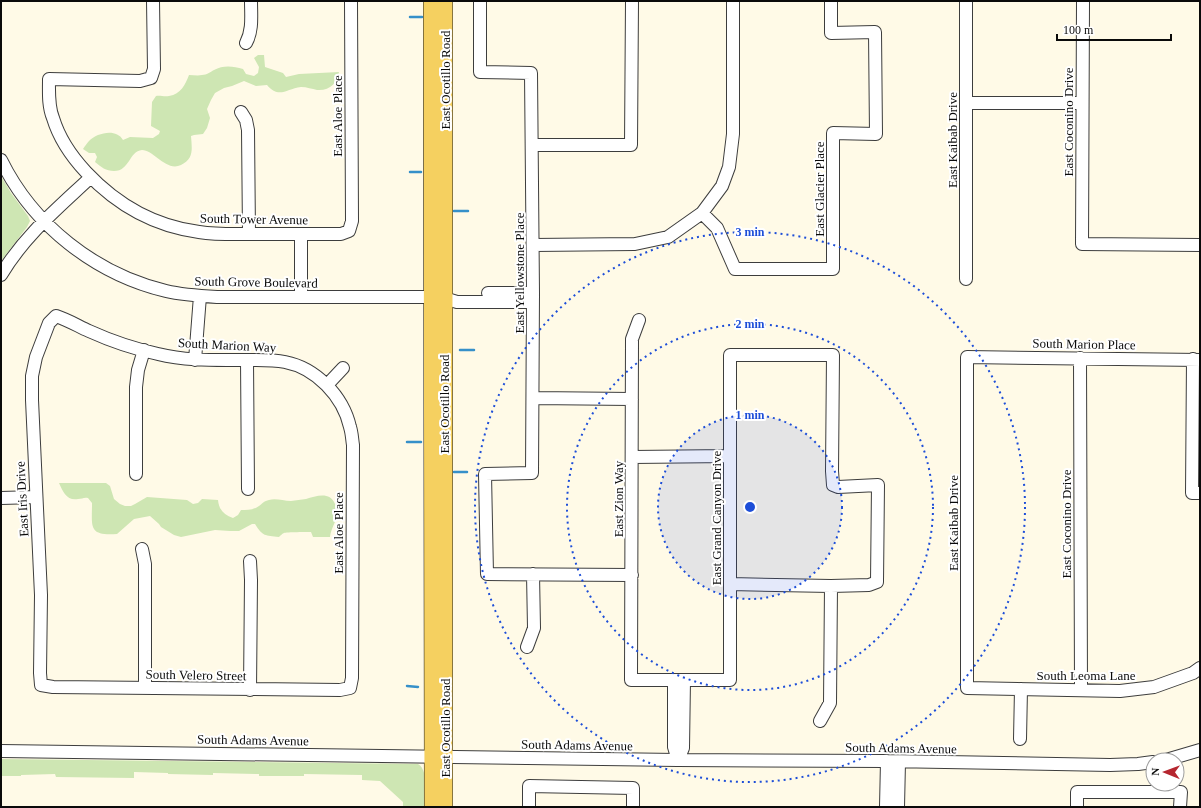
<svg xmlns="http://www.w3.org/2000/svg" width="1201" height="808" viewBox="0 0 1201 808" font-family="Georgia,serif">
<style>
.green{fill:#cee6b3}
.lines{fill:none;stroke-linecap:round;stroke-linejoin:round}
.stream{stroke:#3690c9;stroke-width:2.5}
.minor-casing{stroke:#3d3d3d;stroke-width:14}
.major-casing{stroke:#1b1b1b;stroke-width:16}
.minor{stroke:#fff;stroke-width:12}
.major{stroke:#f5d060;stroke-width:15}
.ring{fill:none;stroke:#1d4ed8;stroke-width:2;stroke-dasharray:2 4}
.labels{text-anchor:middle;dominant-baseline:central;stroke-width:4;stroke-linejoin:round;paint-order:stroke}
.street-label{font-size:13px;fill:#0a0a0a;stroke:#fff}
.centre{fill:#1d4ed8;stroke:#fff;stroke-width:2}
.ring-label{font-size:12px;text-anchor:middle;font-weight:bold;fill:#1d4ed8;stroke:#fff;stroke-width:4;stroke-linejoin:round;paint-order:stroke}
</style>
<rect width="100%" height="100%" fill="#fffae7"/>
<path class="green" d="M 258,55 L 264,55 L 265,67 L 283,73 L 286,77 L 299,74 L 339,72 C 337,83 330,91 317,90 C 312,89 307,87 301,87 C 286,89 279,99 267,85 L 256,86 L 244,81 L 232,86 L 224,88 L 215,93 L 211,100 L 207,109 L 210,118 L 207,128 L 203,134 L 194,135 L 191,136 C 192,149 194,159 181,165 C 166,172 154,150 142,150 C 129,151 130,171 114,171 C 106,171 101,167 95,162 L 97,157 L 95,153 L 89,153 L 83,149 C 85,146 87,143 89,141 C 97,133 116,128 123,140 L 130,137 L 153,138 L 159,134 L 160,131 L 151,126 L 152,102 L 156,96 C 160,95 164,97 169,96 C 181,94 185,85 189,75 C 193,75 198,76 202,75 C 207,75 210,72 214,70 C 223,65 233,66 243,69 L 246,74 L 254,76 L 258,73 L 259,67 L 254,58 Z
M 1,176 L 11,193 L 28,216 L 30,221 L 27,227 L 1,261 Z
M 59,483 L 106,483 L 110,486 L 114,499 L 120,504 L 125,506 L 131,506 L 135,504 L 147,497 L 187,500 L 193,504 L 198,503 L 202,499 L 218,500 C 219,510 224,515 233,518 L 238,515 L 241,510 C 247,510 254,510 259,506 C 263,503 264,501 269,500 C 276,498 283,501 291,501 C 296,500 301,500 306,499 C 316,496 330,491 335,504 C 341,518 331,525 330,537 L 313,537 L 311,532 C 308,532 286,532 284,533 C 283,533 280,536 279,537 C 265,535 263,537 255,524 L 252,524 L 239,531 L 230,531 L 215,530 L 181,537 L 174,535 L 161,527 L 159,524 L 150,516 L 134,519 L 117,534 C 88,536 92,527 92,503 L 88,498 C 84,497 82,499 78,499 C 67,501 63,492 59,483 Z
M 1,759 L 418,764 C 429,770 425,796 425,807 L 403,807 L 403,802 L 380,781 L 362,780 L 362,775 L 304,774 L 304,776 L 259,776 L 259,774 L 213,773 L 213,775 L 168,774 L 168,773 L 134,772 L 134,778 L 56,777 L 55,774 L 21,775 L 21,776 L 1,776 Z"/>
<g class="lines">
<path class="stream" d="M 410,17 L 422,17
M 410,172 L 421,172
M 454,211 L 468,211
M 460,350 L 474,350
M 407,442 L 421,442
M 454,472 L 467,472
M 407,686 L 418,687"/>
<g class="minor-casing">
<path id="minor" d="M 153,1 L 154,69 L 151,78 L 140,81 L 49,79 C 49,92 48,106 53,118 C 59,138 72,157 86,172 C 117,205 153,226 199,232 C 218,235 237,234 256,234 C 285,234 313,234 341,234 L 349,231 L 352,221 L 351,1
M 480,1 L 480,72 L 531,73 L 533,293 L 532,473 L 485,474 L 487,574 L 632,575
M 1083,1 L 1082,244 L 1200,245
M 246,43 C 253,30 251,16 251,1
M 966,103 L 1082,103
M 241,112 L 246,120 L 248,130 L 249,234
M 532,145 L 631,145 L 632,1
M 1,160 C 33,225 95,274 166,291 C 183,295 200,296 217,297 L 432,297 L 444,298 L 457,302 L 533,302
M 702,213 L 717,228 L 735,269 L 833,269 L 833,133 L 876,134 L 875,32 L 831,33 L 831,1
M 301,234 L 301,297
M 533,245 L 635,244 L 668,237 L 702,213 L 722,186 L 729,167 L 733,134 L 733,1
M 1,275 C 24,236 58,208 91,177
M 966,279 L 966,1
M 488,293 L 533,293
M 56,316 C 68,320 78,326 89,331 C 111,341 135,349 158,354 C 186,361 214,360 243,360 C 256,360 271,359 285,362 C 316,368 343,396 350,427 C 352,433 352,439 353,445 L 352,678 L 350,688 L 340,690 L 53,687 L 41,685 L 40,673 L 41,595 L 32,400 L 32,376 L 36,357 L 49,323 Z
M 639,320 L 632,339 L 631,680 L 730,680 L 730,355 L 833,355 L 832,471 L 833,485 L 838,487 L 878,485 L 877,582 L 869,585 L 831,586 L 730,584
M 1080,358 L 1081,690
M 1193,359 L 1192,493 L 1200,493
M 195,360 L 200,296
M 247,360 L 248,489
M 1200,360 L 967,357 L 967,688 L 1120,691 L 1154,687 L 1193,673 L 1200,668
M 327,385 L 343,368
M 533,398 L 632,399
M 632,457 L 730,456
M 136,474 L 136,387 L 138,370 L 144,350
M 1,498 L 36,497
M 142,549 L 145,564 L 145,688
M 250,561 L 251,580 L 250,690
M 527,647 L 534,628 L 533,574
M 674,680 L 674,747 L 678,760
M 820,721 L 830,703 L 831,586
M 1020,739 L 1021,689
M 1,751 L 678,760 L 887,761 L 1110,765 L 1138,764 L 1153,762
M 678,760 L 683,748 L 684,680
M 1166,760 L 1200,750
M 529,807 L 529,786 L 633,788 L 633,807
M 886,807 L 887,761
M 898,807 L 899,762
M 1077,807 L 1077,792 L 1181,792 L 1180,807"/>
</g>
<g class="major-casing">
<path id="major" d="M 431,1 L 432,807
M 445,807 L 445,1"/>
</g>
<use href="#minor" class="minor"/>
<use href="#major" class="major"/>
</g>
<circle cx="750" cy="507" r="92" fill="#1d4ed8" fill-opacity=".12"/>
<g class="ring">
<circle cx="750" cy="507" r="92"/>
<circle cx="750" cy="507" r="183"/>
<circle cx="750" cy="507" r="275"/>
</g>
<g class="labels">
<g class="street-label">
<text transform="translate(445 80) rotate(-90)">East Ocotillo Road</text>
<text transform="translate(337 116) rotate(-90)">East Aloe Place</text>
<text transform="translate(1068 122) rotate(-90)">East Coconino Drive</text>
<text transform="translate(952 140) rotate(-90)">East Kaibab Drive</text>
<text transform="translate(819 189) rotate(-90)">East Glacier Place</text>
<text transform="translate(254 219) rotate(1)">South Tower Avenue</text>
<text transform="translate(519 273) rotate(-90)">East Yellowstone Place</text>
<text transform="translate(256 282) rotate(1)">South Grove Boulevard</text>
<text transform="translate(1084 344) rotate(1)">South Marion Place</text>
<text transform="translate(227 345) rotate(3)">South Marion Way</text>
<text transform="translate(444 404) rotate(-90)">East Ocotillo Road</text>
<text transform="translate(22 499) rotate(-93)">East Iris Drive</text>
<text transform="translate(618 499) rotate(-90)">East Zion Way</text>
<text transform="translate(716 518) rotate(-90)">East Grand Canyon Drive</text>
<text transform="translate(953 523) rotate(-90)">East Kaibab Drive</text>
<text transform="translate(1066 524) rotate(-90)">East Coconino Drive</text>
<text transform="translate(338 533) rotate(-90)">East Aloe Place</text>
<text transform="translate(196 675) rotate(1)">South Velero Street</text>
<text x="1086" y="675">South Leoma Lane</text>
<text transform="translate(445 728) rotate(-90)">East Ocotillo Road</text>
<text transform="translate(253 740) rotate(1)">South Adams Avenue</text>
<text transform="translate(577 745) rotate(1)">South Adams Avenue</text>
<text transform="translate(901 748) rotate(1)">South Adams Avenue</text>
</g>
</g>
<circle cx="750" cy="507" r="6" class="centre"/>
<g class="ring-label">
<text x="750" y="236">3 min</text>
<text x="750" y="328">2 min</text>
<text x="750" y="419">1 min</text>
</g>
<rect width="1201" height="808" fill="none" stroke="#0a0a0a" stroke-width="4"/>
<g transform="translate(1165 772) rotate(271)"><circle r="19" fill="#ffffff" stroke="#9d9d9d"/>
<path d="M0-3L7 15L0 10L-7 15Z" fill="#b5262f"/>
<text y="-6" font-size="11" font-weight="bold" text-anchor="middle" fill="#0a0a0a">N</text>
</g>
<path d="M1057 34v6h114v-6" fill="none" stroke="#0a0a0a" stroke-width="2"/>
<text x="1063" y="34" font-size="12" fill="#0a0a0a" stroke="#ffffff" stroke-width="3" paint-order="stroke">100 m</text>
</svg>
